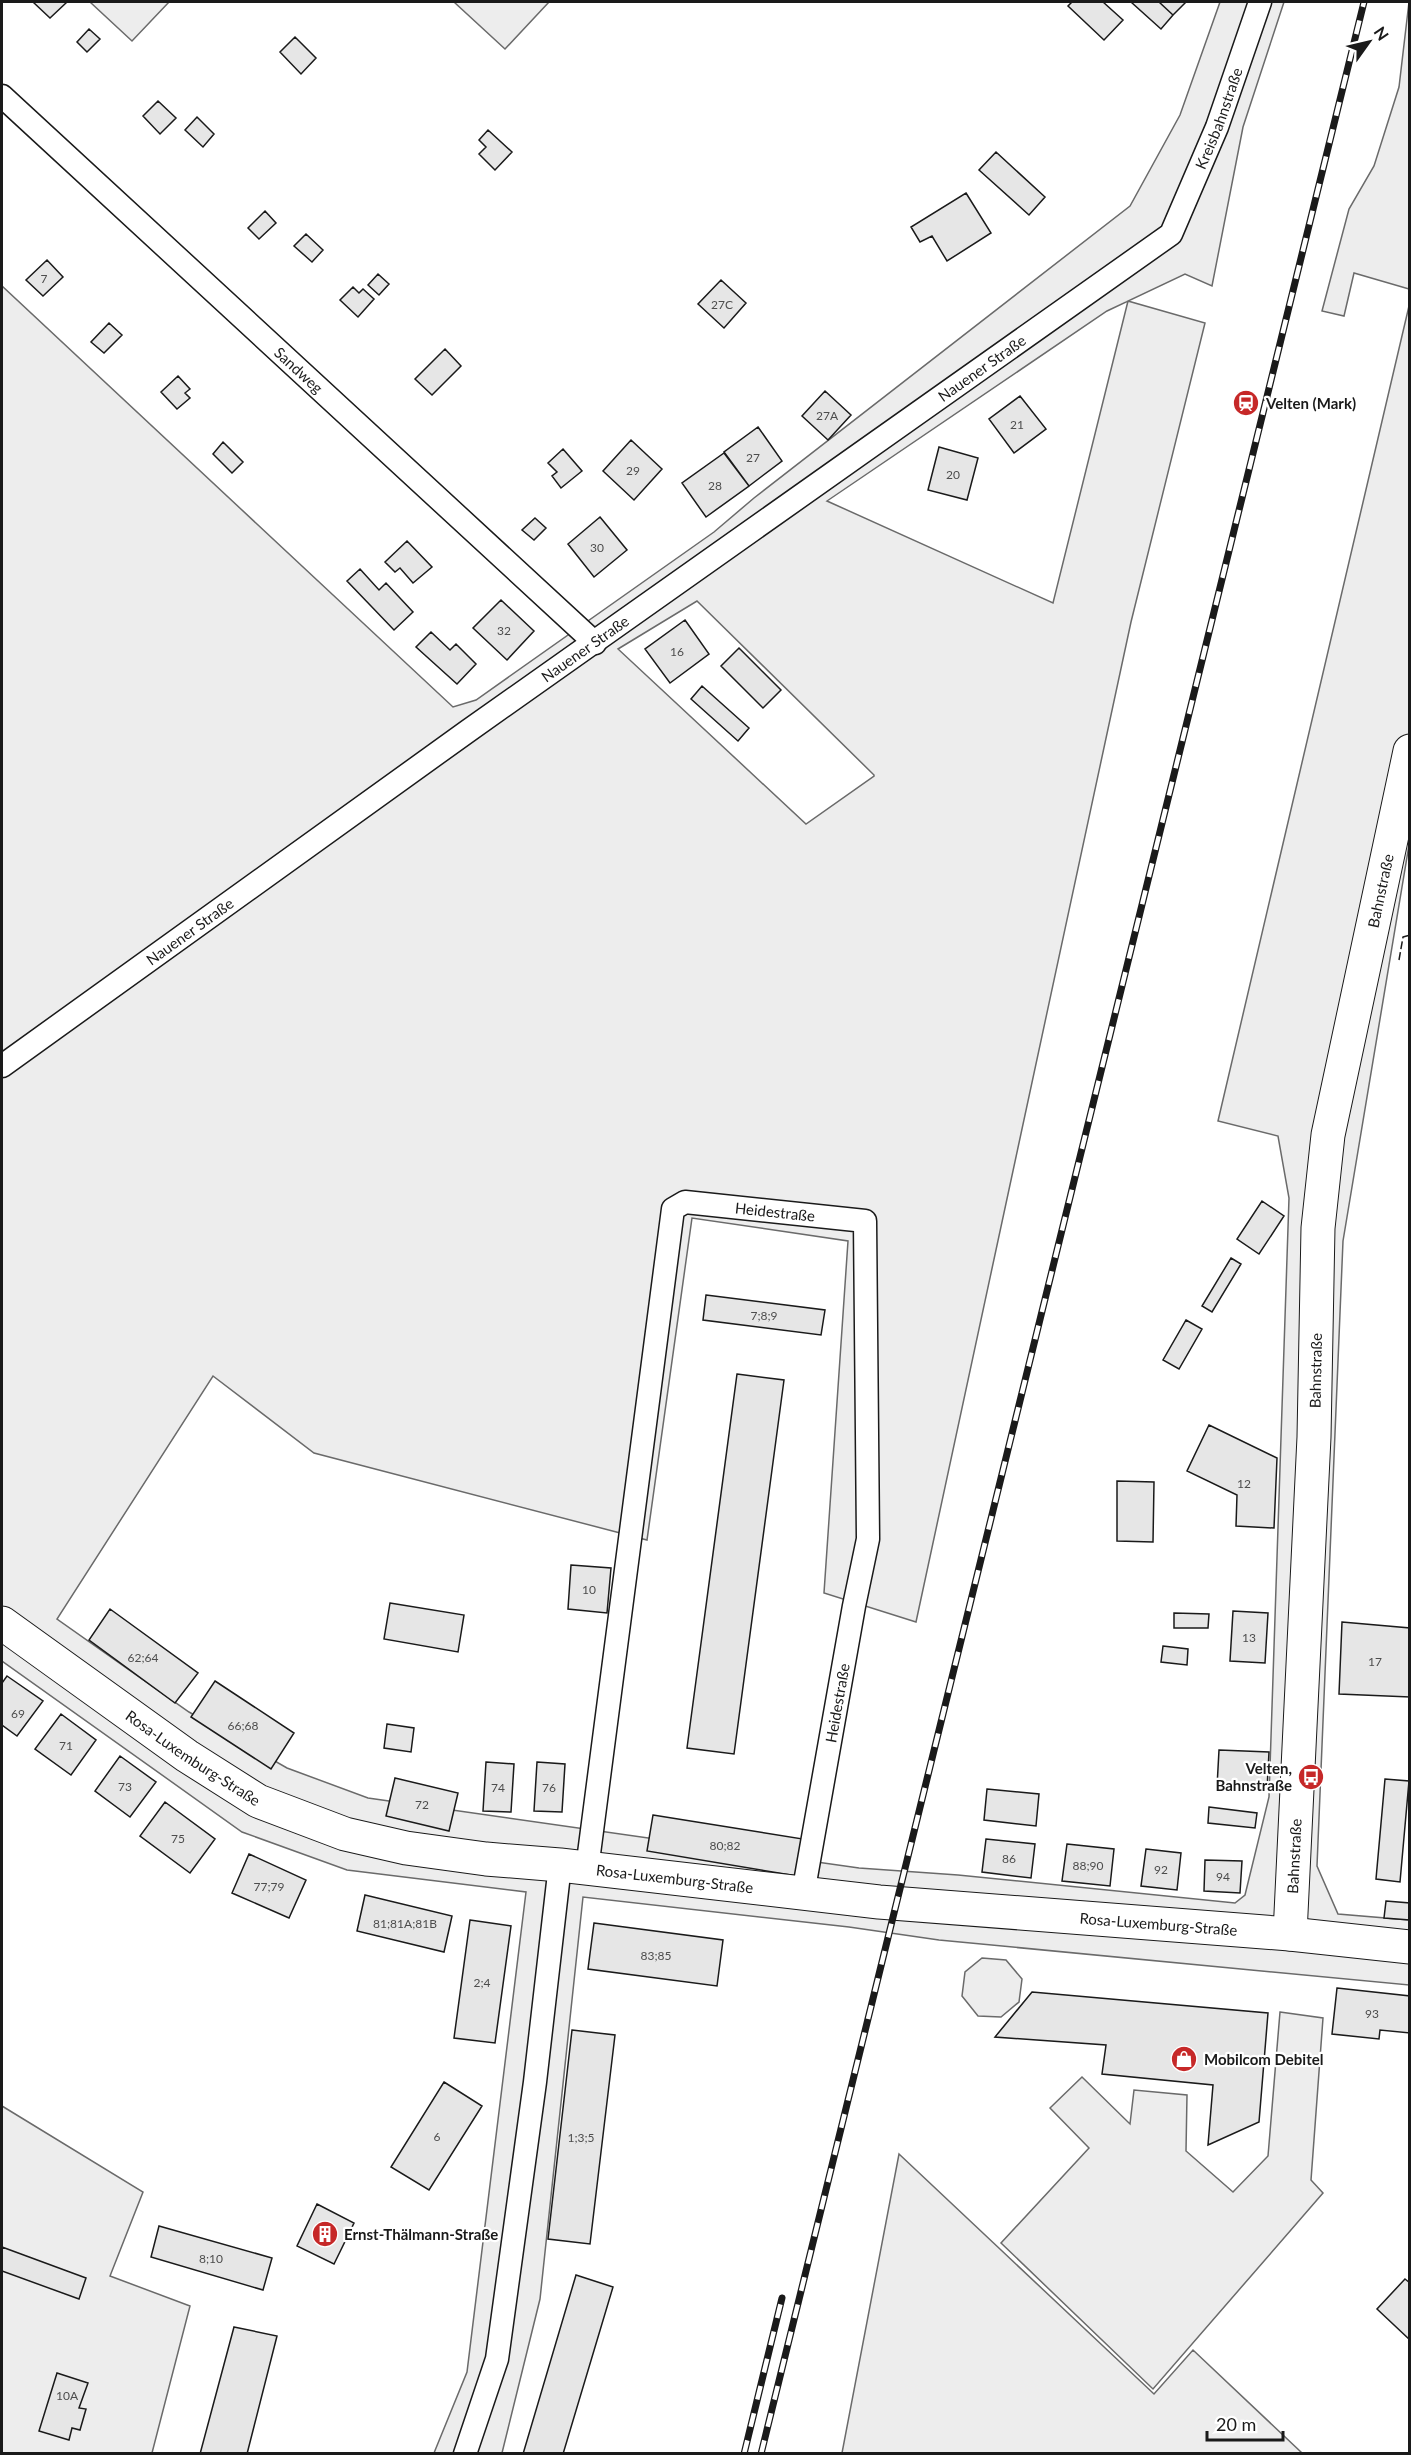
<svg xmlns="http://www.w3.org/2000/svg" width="1411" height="2455" viewBox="0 0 1411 2455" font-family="Lato,sans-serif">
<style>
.built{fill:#ededed;stroke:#6a6a6a;stroke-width:1.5;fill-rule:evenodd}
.building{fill:#e6e6e6;stroke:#1a1a1a;stroke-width:1.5}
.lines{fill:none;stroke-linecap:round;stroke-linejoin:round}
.street-casing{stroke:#1a1a1a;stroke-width:25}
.secondary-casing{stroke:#1a1a1a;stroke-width:35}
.street{stroke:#fff;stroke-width:22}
.secondary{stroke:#fff;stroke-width:33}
.rail-casing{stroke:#1a1a1a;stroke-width:7}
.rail{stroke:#fff;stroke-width:4.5;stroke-dasharray:14;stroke-linecap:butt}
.fence{stroke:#1a1a1a;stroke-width:1.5;stroke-dasharray:8 3;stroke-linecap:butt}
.labels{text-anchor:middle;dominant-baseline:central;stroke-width:4.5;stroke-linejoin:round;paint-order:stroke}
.number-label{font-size:12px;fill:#4d4d4d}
.street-label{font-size:15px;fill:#1a1a1a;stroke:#fff}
.poi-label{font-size:15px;font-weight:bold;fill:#1a1a1a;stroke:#fff;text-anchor:start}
</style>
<rect width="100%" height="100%" fill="#fff"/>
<path class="built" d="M 90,2 L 169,2 L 132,41 Z
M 454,2 L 549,2 L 505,49 Z
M 1220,2 L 1284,2 L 1243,127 L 1212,286 L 1185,274 L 1128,301 L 1205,323 L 1131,622 L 916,1622 L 824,1593 L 848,1241 L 692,1218 L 647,1540 L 314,1453 L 213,1376 L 57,1619 L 189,1712 L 287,1768 L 368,1798 L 859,1868 L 958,1875 L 1235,1903 L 1245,1895 L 1269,1797 L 1289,1198 L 1278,1136 L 1218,1121 L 1409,306 L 1409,845 L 1343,1241 L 1317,1866 L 1338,1914 L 1409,1920 L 1409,1985 L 939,1940 L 849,1927 L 583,1897 L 540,2299 L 502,2453 L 434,2453 L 467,2372 L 526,1892 L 347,1870 L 242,1832 L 2,1661 L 2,286 L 453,707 L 476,700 L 714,532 L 754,498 L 1130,206 L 1180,115 ZM 1128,301 L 1053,603 L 827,501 L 1107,311 ZM 697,601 L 874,775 L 874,776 L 806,824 L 618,649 Z
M 1409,2 L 1409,289 L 1354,273 L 1344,316 L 1322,311 L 1349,209 L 1374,166 L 1399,87 Z
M 982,1958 L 1006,1960 L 1022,1979 L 1019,2002 L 1001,2017 L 978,2016 L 962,1996 L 965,1972 Z
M 1280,2012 L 1323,2018 L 1311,2180 L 1323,2193 L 1153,2389 L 1001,2243 L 1089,2148 L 1050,2108 L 1082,2077 L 1130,2124 L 1134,2090 L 1187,2095 L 1186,2151 L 1233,2192 L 1268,2156 Z
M 2,2106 L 143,2192 L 110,2276 L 190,2306 L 152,2453 L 2,2453 Z
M 899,2154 L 1154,2394 L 1193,2350 L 1302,2453 L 842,2453 Z"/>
<path class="building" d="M 33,2 L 67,2 L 50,18 Z
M 1072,2 L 1103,2 L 1123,20 L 1104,40 L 1068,6 Z
M 1131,2 L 1159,2 L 1173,15 L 1161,29 Z
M 1159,2 L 1186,2 L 1173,15 Z
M 89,29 L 100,39 L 87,52 L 77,42 Z
M 295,37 L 316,58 L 301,74 L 280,52 Z
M 158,101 L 176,118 L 160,134 L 143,116 Z
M 197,117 L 214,134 L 203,147 L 185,130 Z
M 488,130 L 512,152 L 495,170 L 479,154 L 486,147 L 479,140 Z
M 996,152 L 1045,197 L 1029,215 L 979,170 Z
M 966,193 L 991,233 L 947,261 L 932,236 L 920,242 L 911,227 Z
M 265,211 L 276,223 L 259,239 L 248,228 Z
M 306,234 L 323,250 L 312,262 L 294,246 Z
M 47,260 L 63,277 L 43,296 L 26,280 Z
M 378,274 L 389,284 L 379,295 L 368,285 Z
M 721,280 L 746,303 L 724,328 L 698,304 Z
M 353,287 L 359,293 L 363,289 L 374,299 L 358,317 L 340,300 Z
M 109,323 L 122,335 L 104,353 L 91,342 Z
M 445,349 L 461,366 L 432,395 L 415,379 Z
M 178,376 L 190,389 L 185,393 L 190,398 L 177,409 L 161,392 Z
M 825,391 L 851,415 L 828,440 L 802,416 Z
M 1020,396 L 1046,429 L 1014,453 L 989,419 Z
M 758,427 L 782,461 L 749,486 L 724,452 Z
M 631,440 L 662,469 L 634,500 L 603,471 Z
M 223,442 L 243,462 L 232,473 L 213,454 Z
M 939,447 L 978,458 L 967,500 L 928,490 Z
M 563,449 L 582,471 L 561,488 L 552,476 L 557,472 L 548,463 Z
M 724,453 L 749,486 L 706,517 L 682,483 Z
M 600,517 L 627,550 L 594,577 L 568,544 Z
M 535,518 L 546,528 L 534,540 L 522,530 Z
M 407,541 L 432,567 L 413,583 L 400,568 L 395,572 L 385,562 Z
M 360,569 L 379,590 L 386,583 L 413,612 L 394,630 L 347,581 Z
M 501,600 L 534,631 L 507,660 L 473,628 Z
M 685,620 L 709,654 L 670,683 L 645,649 Z
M 431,632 L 450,650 L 456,644 L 476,664 L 457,684 L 416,647 Z
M 739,648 L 781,690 L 763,708 L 721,666 Z
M 702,686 L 749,728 L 738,741 L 691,699 Z
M 1262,1201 L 1284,1216 L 1259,1254 L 1237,1239 Z
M 1231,1258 L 1241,1264 L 1212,1312 L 1202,1306 Z
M 706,1295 L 825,1310 L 821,1335 L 703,1320 Z
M 1186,1320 L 1202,1329 L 1179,1369 L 1163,1360 Z
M 737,1374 L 784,1380 L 734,1754 L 687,1748 Z
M 1209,1425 L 1277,1458 L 1274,1528 L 1236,1526 L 1237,1495 L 1187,1471 Z
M 1117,1481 L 1154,1482 L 1153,1542 L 1117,1541 Z
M 571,1565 L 611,1568 L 607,1613 L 568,1609 Z
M 390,1603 L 464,1615 L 458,1652 L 384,1639 Z
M 110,1609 L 198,1673 L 175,1703 L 89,1640 Z
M 1233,1611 L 1268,1613 L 1265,1663 L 1230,1661 Z
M 1174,1613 L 1209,1614 L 1208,1628 L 1174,1628 Z
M 1342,1622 L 1410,1628 L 1410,1697 L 1339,1694 Z
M 1163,1646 L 1188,1649 L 1187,1665 L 1161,1662 Z
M 7,1676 L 43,1701 L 17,1736 L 2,1725 L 2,1683 Z
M 215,1681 L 294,1733 L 271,1769 L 191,1717 Z
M 61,1714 L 96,1740 L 71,1775 L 35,1749 Z
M 387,1724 L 414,1728 L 411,1752 L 384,1748 Z
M 1219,1750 L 1269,1752 L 1267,1789 L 1217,1787 Z
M 120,1756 L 156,1782 L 130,1817 L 95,1791 Z
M 486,1762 L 514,1764 L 511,1812 L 483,1811 Z
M 537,1762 L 565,1764 L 562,1812 L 534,1811 Z
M 395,1778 L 458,1793 L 449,1831 L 386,1816 Z
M 1385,1779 L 1409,1781 L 1400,1882 L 1376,1879 Z
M 987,1789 L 1039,1794 L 1036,1826 L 984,1820 Z
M 165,1802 L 215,1839 L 190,1873 L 140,1836 Z
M 1209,1807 L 1257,1813 L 1255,1828 L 1208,1823 Z
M 653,1815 L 803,1839 L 797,1876 L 647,1851 Z
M 986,1839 L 1035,1844 L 1031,1878 L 982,1872 Z
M 1067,1844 L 1114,1849 L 1110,1886 L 1062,1881 Z
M 1146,1849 L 1181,1853 L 1177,1890 L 1141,1886 Z
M 249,1854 L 306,1880 L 289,1918 L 232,1893 Z
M 1205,1860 L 1242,1861 L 1240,1893 L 1204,1891 Z
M 365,1895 L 452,1916 L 444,1952 L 357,1931 Z
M 1386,1901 L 1410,1903 L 1410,1920 L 1384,1918 Z
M 470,1920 L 511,1926 L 495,2043 L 454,2038 Z
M 594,1923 L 723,1940 L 717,1986 L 588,1969 Z
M 1337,1988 L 1410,1996 L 1410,2033 L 1380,2030 L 1379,2039 L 1332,2034 Z
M 1032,1992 L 1268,2013 L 1259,2122 L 1208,2145 L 1213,2085 L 1102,2074 L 1106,2045 L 995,2037 Z
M 572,2030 L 615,2035 L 590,2244 L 548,2239 Z
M 444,2082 L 482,2106 L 429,2190 L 391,2167 Z
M 317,2204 L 354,2223 L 334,2264 L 297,2246 Z
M 159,2226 L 272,2258 L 263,2290 L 151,2257 Z
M 2,2247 L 86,2278 L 79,2299 L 2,2271 Z
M 576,2275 L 613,2287 L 563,2454 L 523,2454 Z
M 1405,2279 L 1410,2283 L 1410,2340 L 1377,2309 Z
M 234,2327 L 277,2336 L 247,2454 L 200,2454 Z
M 57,2373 L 88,2383 L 79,2408 L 86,2409 L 80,2430 L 72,2428 L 69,2440 L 39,2431 Z"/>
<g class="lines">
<g class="street-casing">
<g id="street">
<path id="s1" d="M 2,96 L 595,643"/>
<path id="s2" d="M 2,1066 L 468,731 L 1171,234 L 1217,127 L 1260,2"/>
<path id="s3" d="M 587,1869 L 673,1209 L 685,1202 L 865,1221 L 868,1539 L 854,1606 L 803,1894"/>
<path d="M 465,2454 L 497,2359 L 535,2082 L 560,1865"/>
</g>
</g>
<g class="secondary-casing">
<g id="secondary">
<path id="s4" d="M 2,1623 L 187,1756 L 258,1801 L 345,1834 L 406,1848 L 486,1859 L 560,1865 L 879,1902 L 1290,1934 L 1410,1947"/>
<path id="s5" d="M 1290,1934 L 1314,1437 L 1318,1228 L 1328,1135 L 1410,751"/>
</g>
</g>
<use href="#street" class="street"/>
<use href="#secondary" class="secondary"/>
<g class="rail-casing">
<path id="rail" d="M 744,2454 L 782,2298
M 761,2454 L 1364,2"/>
</g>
<use href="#rail" class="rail"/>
<path class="fence" d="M 1399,960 L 1403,937 L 1410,935"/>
</g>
<defs>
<g id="station-disc" transform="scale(1.35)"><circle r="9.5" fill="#c62828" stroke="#fff"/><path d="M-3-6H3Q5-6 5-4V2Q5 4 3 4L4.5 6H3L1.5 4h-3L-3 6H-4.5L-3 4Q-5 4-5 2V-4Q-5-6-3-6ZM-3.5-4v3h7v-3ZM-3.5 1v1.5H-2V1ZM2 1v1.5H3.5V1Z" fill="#fff"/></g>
<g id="bus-disc" transform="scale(1.35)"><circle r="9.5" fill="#c62828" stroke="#fff"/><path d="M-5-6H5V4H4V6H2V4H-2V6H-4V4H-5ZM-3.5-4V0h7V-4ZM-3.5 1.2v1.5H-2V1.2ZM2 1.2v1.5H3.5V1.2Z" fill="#fff"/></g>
<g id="shop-disc" transform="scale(1.35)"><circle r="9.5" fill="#c62828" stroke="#fff"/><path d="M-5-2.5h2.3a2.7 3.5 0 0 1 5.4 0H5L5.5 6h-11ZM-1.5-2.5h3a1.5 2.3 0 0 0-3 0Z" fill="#fff"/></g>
<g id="building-disc" transform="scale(1.35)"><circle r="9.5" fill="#c62828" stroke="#fff"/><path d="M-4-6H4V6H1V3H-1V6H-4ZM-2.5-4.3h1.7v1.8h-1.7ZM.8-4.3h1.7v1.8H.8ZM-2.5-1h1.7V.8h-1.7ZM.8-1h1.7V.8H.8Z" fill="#fff"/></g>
</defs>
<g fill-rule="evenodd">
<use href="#station-disc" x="1246" y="403"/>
<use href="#bus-disc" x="1311" y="1777"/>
<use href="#shop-disc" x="1184" y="2059"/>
<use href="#building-disc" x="325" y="2234"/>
</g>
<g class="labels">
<g class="number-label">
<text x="44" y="278">7</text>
<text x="722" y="304">27C</text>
<text x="827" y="415">27A</text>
<text x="1017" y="424">21</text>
<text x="753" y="457">27</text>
<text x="633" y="470">29</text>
<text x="953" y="474">20</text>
<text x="715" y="485">28</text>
<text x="597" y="547">30</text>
<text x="504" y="630">32</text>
<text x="677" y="651">16</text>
<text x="764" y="1315">7;8;9</text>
<text x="1244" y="1483">12</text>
<text x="589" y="1589">10</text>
<text x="1249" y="1637">13</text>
<text x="143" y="1657">62;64</text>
<text x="1375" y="1661">17</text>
<text x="18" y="1713">69</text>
<text x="243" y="1725">66;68</text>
<text x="66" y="1745">71</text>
<text x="125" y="1786">73</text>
<text x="498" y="1787">74</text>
<text x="549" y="1787">76</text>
<text x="422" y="1804">72</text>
<text x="178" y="1838">75</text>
<text x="725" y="1845">80;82</text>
<text x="1009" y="1858">86</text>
<text x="1088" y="1865">88;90</text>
<text x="1161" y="1869">92</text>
<text x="1223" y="1876">94</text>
<text x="269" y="1886">77;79</text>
<text x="405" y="1923">81;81A;81B</text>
<text x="656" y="1955">83;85</text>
<text x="482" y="1982">2;4</text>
<text x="1372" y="2013">93</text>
<text x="437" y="2136">6</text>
<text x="581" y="2137">1;3;5</text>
<text x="211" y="2258">8;10</text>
<text x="67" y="2395">10A</text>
</g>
<g class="street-label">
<text stroke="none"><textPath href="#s2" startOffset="1560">Kreisbahnstraße</textPath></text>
<text stroke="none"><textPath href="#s2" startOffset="1203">Nauener Straße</textPath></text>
<text stroke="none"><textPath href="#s1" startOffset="404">Sandweg</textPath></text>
<text stroke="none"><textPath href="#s2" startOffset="717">Nauener Straße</textPath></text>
<text stroke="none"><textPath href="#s5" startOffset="1050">Bahnstraße</textPath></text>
<text stroke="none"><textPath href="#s2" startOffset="231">Nauener Straße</textPath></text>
<text stroke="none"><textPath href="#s3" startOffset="770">Heidestraße</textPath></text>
<text stroke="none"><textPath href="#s5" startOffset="564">Bahnstraße</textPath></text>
<text transform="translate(837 1703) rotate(-80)">Heidestraße</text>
<text stroke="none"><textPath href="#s4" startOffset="234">Rosa-Luxemburg-Straße</textPath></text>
<text stroke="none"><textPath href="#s5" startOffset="78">Bahnstraße</textPath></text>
<text stroke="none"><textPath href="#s4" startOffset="738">Rosa-Luxemburg-Straße</textPath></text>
<text stroke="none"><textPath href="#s4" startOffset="1224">Rosa-Luxemburg-Straße</textPath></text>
</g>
<g class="poi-label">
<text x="1266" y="403">Velten (Mark)</text>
<text x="1292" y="1768" text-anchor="end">Velten,<tspan x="1292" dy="17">Bahnstraße</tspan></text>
<text x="1204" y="2059">Mobilcom Debitel</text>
<text x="344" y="2234">Ernst-Thälmann-Straße</text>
</g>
</g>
<rect width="1411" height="2455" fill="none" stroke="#1a1a1a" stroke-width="6"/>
<g transform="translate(1369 42) rotate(56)" stroke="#ffffff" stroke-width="4.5" paint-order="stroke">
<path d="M0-4.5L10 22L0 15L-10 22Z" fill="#1a1a1a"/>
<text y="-9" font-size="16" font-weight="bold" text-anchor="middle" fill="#1a1a1a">N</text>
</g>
<path d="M1207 2431v9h76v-9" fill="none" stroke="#1a1a1a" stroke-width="3"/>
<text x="1216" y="2431" font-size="18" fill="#1a1a1a" stroke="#ffffff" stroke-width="4.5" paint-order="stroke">20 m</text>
</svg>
